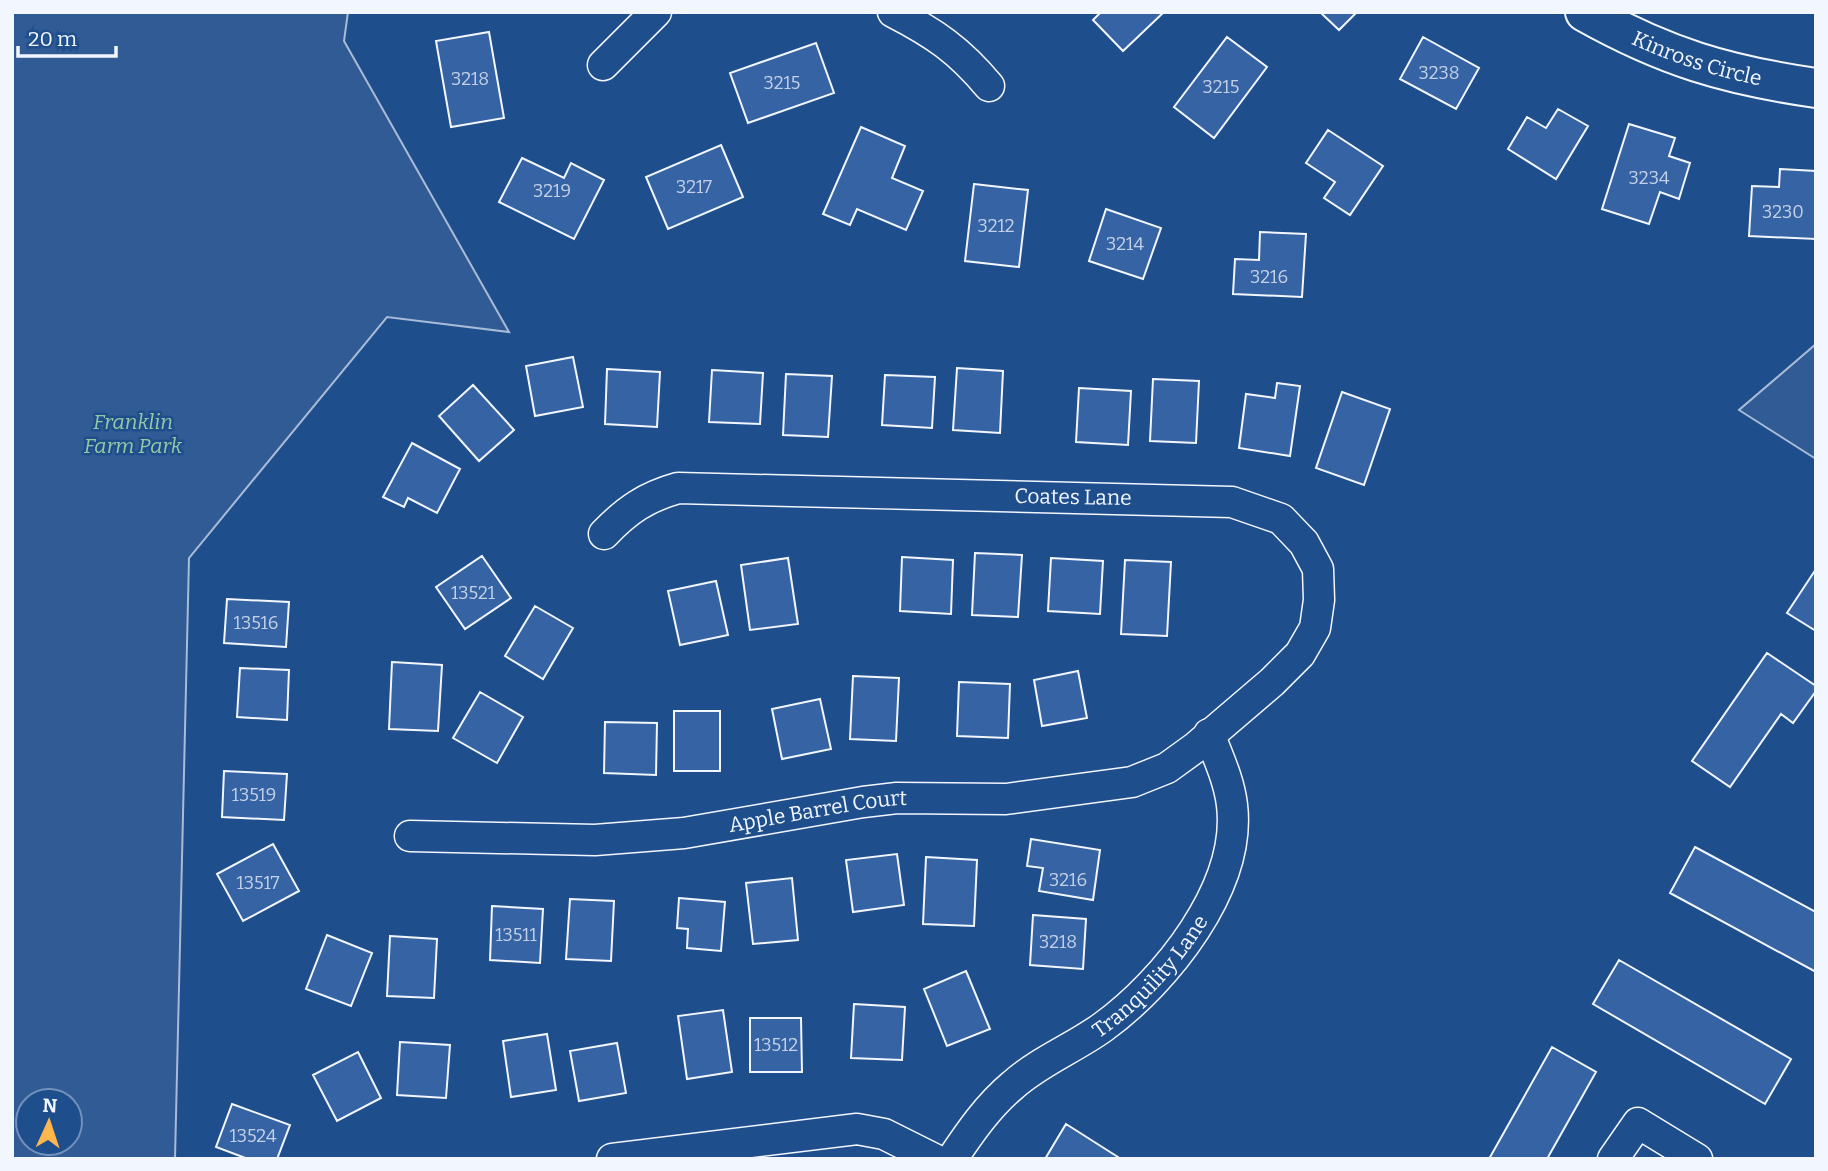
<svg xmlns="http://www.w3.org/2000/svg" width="1828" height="1171" viewBox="0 0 1828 1171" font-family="Bitter,serif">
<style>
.built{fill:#305b95;stroke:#a8bbd7;stroke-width:2;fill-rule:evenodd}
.building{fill:#3563a3;stroke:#f2f6ff;stroke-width:2}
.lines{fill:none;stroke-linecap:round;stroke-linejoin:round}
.street-casing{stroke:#f2f6ff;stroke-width:33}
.secondary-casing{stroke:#f2f6ff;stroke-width:42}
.street{stroke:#1f4e8c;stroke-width:30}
.secondary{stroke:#1f4e8c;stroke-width:38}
.labels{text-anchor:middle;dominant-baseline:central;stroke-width:5;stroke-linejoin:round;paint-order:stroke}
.number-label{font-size:18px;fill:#c3d1e8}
.street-label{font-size:21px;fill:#f2f6ff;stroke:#1f4e8c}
.park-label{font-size:21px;font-style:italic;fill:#97c8a6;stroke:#1f4e8c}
</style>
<rect width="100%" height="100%" fill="#1f4e8c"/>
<path class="built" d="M 12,12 L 348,12 L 344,41 L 509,332 L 387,317 L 189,558 L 175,1159 L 12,1159 ZM 70,1101 L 70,1143 L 28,1143 L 28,1101 Z
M 1816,344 L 1816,459 L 1739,410 Z"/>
<path class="building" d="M 1101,12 L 1164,12 L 1123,51 L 1093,20 Z
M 1320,12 L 1357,12 L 1339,30 Z
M 489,32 L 504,118 L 451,127 L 436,41 Z
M 1227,37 L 1267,67 L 1214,138 L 1174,107 Z
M 1423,37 L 1479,68 L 1456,109 L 1400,79 Z
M 816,43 L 834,93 L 748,123 L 730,73 Z
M 1558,109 L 1588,126 L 1556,179 L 1508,149 L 1527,117 L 1546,128 Z
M 1629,124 L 1675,138 L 1669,156 L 1690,163 L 1679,199 L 1660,192 L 1649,224 L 1602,209 Z
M 861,127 L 905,146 L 892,178 L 923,191 L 906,230 L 857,209 L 850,225 L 823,214 Z
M 1328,130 L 1383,166 L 1350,215 L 1324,198 L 1335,182 L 1306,163 Z
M 721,145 L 743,197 L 668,229 L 646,177 Z
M 522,158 L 564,178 L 571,163 L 604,180 L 574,239 L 499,202 Z
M 1780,169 L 1816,171 L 1816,239 L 1749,236 L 1752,186 L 1779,187 Z
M 974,184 L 1028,190 L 1019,267 L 965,261 Z
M 1106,209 L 1161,228 L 1143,279 L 1089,261 Z
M 1260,232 L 1306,234 L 1302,297 L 1233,294 L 1235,259 L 1259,260 Z
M 573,357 L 583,407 L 535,416 L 526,366 Z
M 957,368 L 1003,371 L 1000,433 L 953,430 Z
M 607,369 L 660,372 L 657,427 L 605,424 Z
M 712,370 L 763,373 L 760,424 L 709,422 Z
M 786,374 L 832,376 L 828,437 L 783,435 Z
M 885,375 L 935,377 L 932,428 L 882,425 Z
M 1153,379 L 1199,381 L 1196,443 L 1150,441 Z
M 1277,383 L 1300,386 L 1290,456 L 1239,448 L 1246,394 L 1275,398 Z
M 473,385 L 514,430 L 479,461 L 439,416 Z
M 1079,388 L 1131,391 L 1128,445 L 1076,442 Z
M 1342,392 L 1390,409 L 1364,485 L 1316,468 Z
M 412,443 L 460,469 L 437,513 L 408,498 L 404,507 L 383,497 Z
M 975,553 L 1022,555 L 1018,617 L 972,615 Z
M 482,556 L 511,598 L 465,629 L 436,587 Z
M 902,557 L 953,560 L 951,614 L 900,611 Z
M 788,558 L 798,624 L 750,630 L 741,565 Z
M 1051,558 L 1103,561 L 1100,614 L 1048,611 Z
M 1125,560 L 1171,562 L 1167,636 L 1121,634 Z
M 1816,569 L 1816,631 L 1787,613 Z
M 716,581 L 728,635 L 680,645 L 668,591 Z
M 227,599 L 289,602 L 286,647 L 224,643 Z
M 535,606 L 573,628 L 543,679 L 505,656 Z
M 1767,653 L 1816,686 L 1816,691 L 1793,723 L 1781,714 L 1730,787 L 1692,761 Z
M 392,662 L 442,665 L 438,731 L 389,729 Z
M 240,668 L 289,670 L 287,720 L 237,717 Z
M 1078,671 L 1087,718 L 1042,726 L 1034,680 Z
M 853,676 L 899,678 L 896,741 L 850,739 Z
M 959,682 L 1010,684 L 1008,738 L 957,736 Z
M 480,692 L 523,717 L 497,763 L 453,738 Z
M 820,699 L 831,749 L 782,759 L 772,709 Z
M 674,711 L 720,711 L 720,771 L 674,771 Z
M 605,722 L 657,723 L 656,775 L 604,773 Z
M 224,771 L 287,774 L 284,820 L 222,817 Z
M 1031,839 L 1100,850 L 1093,900 L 1039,891 L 1043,868 L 1027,866 Z
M 273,844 L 299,891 L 243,921 L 217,874 Z
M 1695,847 L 1816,912 L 1816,972 L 1670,893 Z
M 897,854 L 904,905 L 853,912 L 846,860 Z
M 926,857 L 977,860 L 974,926 L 923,924 Z
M 792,878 L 798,940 L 753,944 L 746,883 Z
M 679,898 L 725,902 L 721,951 L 687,948 L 688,929 L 677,928 Z
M 570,899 L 614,901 L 611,961 L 566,959 Z
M 492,906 L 543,909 L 540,963 L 490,960 Z
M 1033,915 L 1086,919 L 1083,969 L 1030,965 Z
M 327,935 L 372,953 L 351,1006 L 306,989 Z
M 390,936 L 437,939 L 434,998 L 387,996 Z
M 1619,960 L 1791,1059 L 1765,1104 L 1593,1004 Z
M 966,971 L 990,1029 L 947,1046 L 924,989 Z
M 854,1004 L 905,1007 L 902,1060 L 851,1058 Z
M 723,1010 L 732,1072 L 687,1079 L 678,1016 Z
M 750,1018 L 801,1018 L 802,1072 L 750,1072 Z
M 547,1034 L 556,1090 L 511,1097 L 503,1041 Z
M 400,1042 L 450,1045 L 446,1098 L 397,1095 Z
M 617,1043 L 626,1093 L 579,1101 L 570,1051 Z
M 1552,1047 L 1596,1072 L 1547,1159 L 1489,1159 Z
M 358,1052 L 381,1098 L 337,1121 L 313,1075 Z
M 232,1104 L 290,1125 L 277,1159 L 248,1159 L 216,1147 Z
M 1066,1124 L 1118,1157 L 1117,1159 L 1045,1159 Z"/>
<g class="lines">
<g class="street-casing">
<g id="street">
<path d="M 893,12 C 934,33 959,50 989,86"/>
<path d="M 603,65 L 656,12"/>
<path id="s1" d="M 410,836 L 595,840 L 684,833 L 863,802 L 897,798 L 1006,799 L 1132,782 L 1167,768 L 1196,747 L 1272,682 L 1300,654 L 1315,628 L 1319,600 L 1318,569 L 1304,543 L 1281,519 L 1232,502 L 678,488 C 646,497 627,510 604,534"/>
<path d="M 612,1159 L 857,1129 L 884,1134 L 934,1159"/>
<path id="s2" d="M 952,1159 C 970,1132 988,1106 1013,1085 C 1040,1061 1074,1048 1103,1027 C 1165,982 1242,887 1232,805 C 1229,780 1218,757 1209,734"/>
<path d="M 1613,1159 L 1638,1123 L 1697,1159"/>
</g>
</g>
<g class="secondary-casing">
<g id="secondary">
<path id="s3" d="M 1585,12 C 1665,57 1726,75 1816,88"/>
</g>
</g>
<use href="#street" class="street"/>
<use href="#secondary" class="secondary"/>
</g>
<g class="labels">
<g class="number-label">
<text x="1439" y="73">3238</text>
<text x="470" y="79">3218</text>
<text x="782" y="83">3215</text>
<text x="1221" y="87">3215</text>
<text x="1649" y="178">3234</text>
<text x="694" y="187">3217</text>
<text x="552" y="191">3219</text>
<text x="1783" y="212">3230</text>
<text x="996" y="226">3212</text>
<text x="1125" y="244">3214</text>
<text x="1269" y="277">3216</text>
<text x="473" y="593">13521</text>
<text x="256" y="623">13516</text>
<text x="254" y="795">13519</text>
<text x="1068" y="880">3216</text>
<text x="258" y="883">13517</text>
<text x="516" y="935">13511</text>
<text x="1058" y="942">3218</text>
<text x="776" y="1045">13512</text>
<text x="253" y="1136">13524</text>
</g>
<g class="street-label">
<text stroke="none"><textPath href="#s3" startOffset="122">Kinross Circle</textPath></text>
<text transform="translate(1073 497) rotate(1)">Coates Lane</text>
<text stroke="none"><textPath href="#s1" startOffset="410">Apple Barrel Court</textPath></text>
<text stroke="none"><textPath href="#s2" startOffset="273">Tranquility Lane</textPath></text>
</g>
<g class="park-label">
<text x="133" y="422">Franklin<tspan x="133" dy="24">Farm Park</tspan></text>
</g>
</g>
<rect width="1828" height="1171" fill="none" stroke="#f2f6ff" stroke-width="28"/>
<g transform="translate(49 1122) rotate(3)"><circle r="33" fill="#1f4e8c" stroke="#7391ba" stroke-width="2"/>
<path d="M0-5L12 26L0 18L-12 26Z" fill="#ffb74d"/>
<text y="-10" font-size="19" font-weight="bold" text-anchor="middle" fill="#f2f6ff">N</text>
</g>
<path d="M18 46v10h98v-10" fill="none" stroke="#f2f6ff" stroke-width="3.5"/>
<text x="28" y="46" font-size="21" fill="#f2f6ff" stroke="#1f4e8c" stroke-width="5" paint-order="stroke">20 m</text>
</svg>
